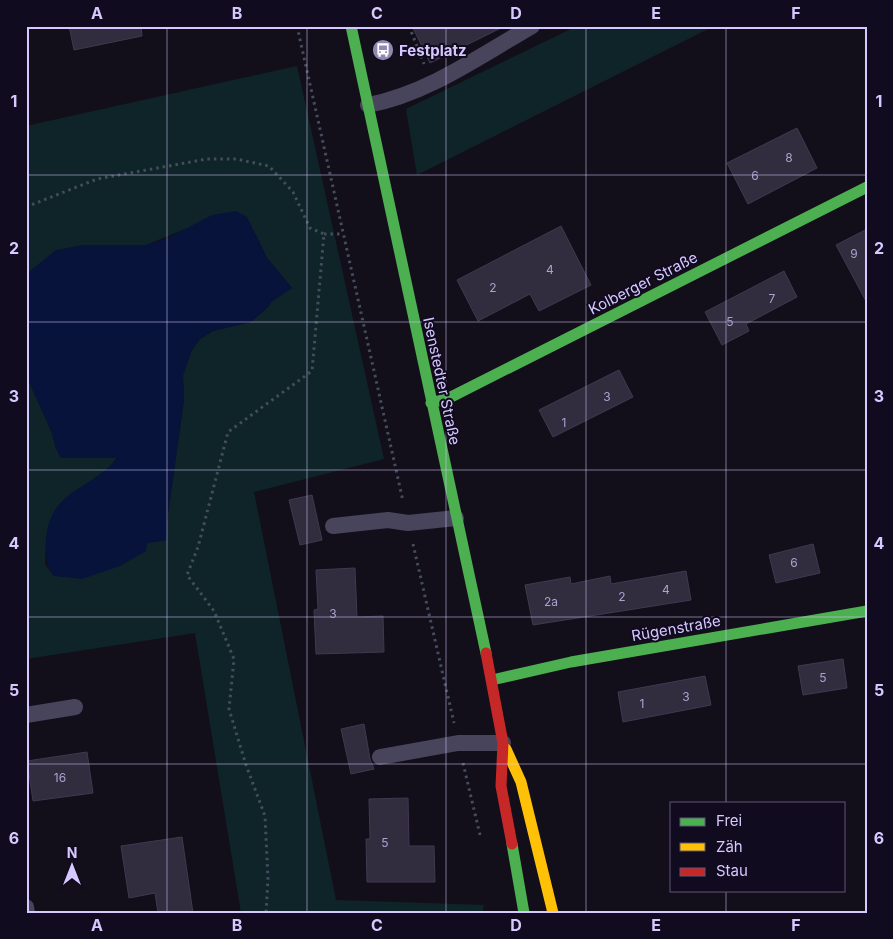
<svg xmlns="http://www.w3.org/2000/svg" width="893" height="939" viewBox="0 0 893 939" font-family="Inter,sans-serif">
<style>
.green{fill:#0f2428}
.water{fill:#07133b}
.building{fill:#312c3e;stroke:#403950}
.lines{fill:none;stroke-linecap:round;stroke-linejoin:round}
.path{stroke:#434d5d;stroke-width:3;stroke-dasharray:2.5 4;stroke-linecap:butt}
.lane{stroke:#48445c;stroke-width:16}
.fast{stroke:#4caf50;stroke-width:11}
.slow{stroke:#ffc107;stroke-width:11}
.jam{stroke:#c62828;stroke-width:11}
.grid{fill:none;stroke:#d6c9ff;stroke-width:1;stroke-opacity:0.55}
.labels{text-anchor:middle;dominant-baseline:central;stroke-width:4;stroke-linejoin:round;paint-order:stroke}
.number-label{font-size:12px;fill:#ada2cf}
.poi-label{font-size:15px;font-weight:bold;fill:#d6c9ff;stroke:#110b1f;text-anchor:start}
.street-label{font-size:15px;fill:#d6c9ff;stroke:#110b1f}
.neatline{fill:none;stroke:#d6c9ff;stroke-width:2}
.grid-label{font-size:16px;text-anchor:middle;font-weight:bold;fill:#d6c9ff}
</style>
<rect width="100%" height="100%" fill="#130f1a"/>
<path class="green" d="M 577,26 L 714,26 L 417,175 L 406,109 Z
M 297,66 L 384,459 L 254,492 L 336,900 L 484,905 L 482,913 L 241,913 L 195,633 L 26,659 L 26,375 L 52,433 L 56,449 L 117,457 L 110,467 L 92,480 L 46,536 L 45,564 L 54,576 L 146,543 L 167,540 L 167,521 L 184,400 L 183,375 L 192,350 L 200,339 L 213,331 L 251,322 L 268,307 L 271,302 L 292,288 L 267,258 L 256,235 L 188,228 L 146,245 L 83,245 L 30,271 L 26,279 L 26,126 Z"/>
<path class="water" d="M 236,211 L 247,217 L 267,258 L 292,288 L 271,302 L 268,307 L 251,322 L 213,331 L 200,339 L 192,350 L 183,375 L 184,400 L 167,521 L 167,540 L 147,543 L 146,551 L 120,566 L 82,579 L 54,576 C 46,565 46,558 46,544 C 47,489 90,492 117,458 L 61,458 L 56,449 L 52,433 L 26,375 L 26,279 L 30,271 L 56,250 L 83,245 L 146,245 L 166,239 L 212,215 Z"/>
<path class="building" d="M 69,26 L 141,26 L 142,36 L 74,50 Z
M 412,26 L 505,26 L 430,63 Z
M 797,128 L 817,168 L 748,204 L 727,163 Z
M 561,226 L 591,285 L 539,311 L 530,294 L 478,321 L 457,280 Z
M 867,229 L 867,303 L 836,245 Z
M 784,271 L 797,297 L 746,324 L 749,331 L 722,345 L 705,312 Z
M 619,370 L 633,397 L 553,437 L 539,410 Z
M 312,495 L 322,540 L 300,545 L 289,500 Z
M 813,544 L 820,573 L 776,583 L 769,555 Z
M 355,568 L 357,617 L 383,616 L 384,652 L 316,654 L 314,610 L 318,609 L 316,570 Z
M 686,571 L 691,600 L 533,625 L 525,585 L 570,577 L 571,584 L 610,576 L 611,584 Z
M 843,659 L 847,688 L 803,695 L 798,666 Z
M 705,676 L 711,705 L 623,722 L 618,692 Z
M 364,724 L 370,759 L 374,769 L 351,774 L 341,729 Z
M 87,752 L 93,793 L 33,801 L 27,761 Z
M 408,798 L 409,846 L 434,846 L 435,882 L 367,882 L 366,839 L 370,839 L 369,799 Z
M 182,837 L 193,913 L 158,913 L 155,893 L 129,898 L 121,846 Z"/>
<g class="lines">
<path class="path" d="M 297,26 L 403,501
M 409,26 L 424,64
M 26,207 L 97,179 L 207,159 L 236,159 L 269,166 L 293,192 L 310,228 L 324,234 L 312,371 L 228,432 L 198,547 L 187,575 L 214,611 L 234,659 L 229,709 L 246,765 L 265,816 L 268,879 L 266,913
M 324,234 L 343,234
M 413,544 L 454,723
M 463,763 L 480,835"/>
<path class="lane" d="M 368,105 C 427,94 480,56 532,26
M 333,526 L 388,520 L 408,523 L 456,518
M 26,715 L 75,707
M 380,757 L 458,743 L 503,743
M 26,907 L 27,913"/>
<path class="fast" d="M 351,26 L 486,653
M 431,403 L 449,398 L 867,187
M 492,680 L 571,662 L 867,611
M 512,844 L 524,913"/>
<path class="slow" d="M 506,749 L 521,782 L 553,913"/>
<path class="jam" d="M 486,653 L 503,743 L 501,786 L 512,844"/>
</g>
<path class="grid" d="M 167,26 L 167,913M 307,26 L 307,913M 446,26 L 446,913M 586,26 L 586,913M 726,26 L 726,803M 26,175 L 867,175M 26,322 L 867,322M 26,470 L 867,470M 26,617 L 867,617M 26,764 L 867,764M 726,890 L 726,913"/>
<defs>
<g id="bus-disc" transform="scale(1.125)"><circle r="9.5" fill="#9288af" stroke="#110b1f"/><path d="M-5-6H5V4H4V6H2V4H-2V6H-4V4H-5ZM-3.5-4V0h7V-4ZM-3.5 1.2v1.5H-2V1.2ZM2 1.2v1.5H3.5V1.2Z" fill="#fff"/></g>
</defs>
<g fill-rule="evenodd">
<use href="#bus-disc" x="383" y="50"/>
</g>
<g class="labels">
<g class="number-label">
<text x="789" y="157">8</text>
<text x="755" y="175">6</text>
<text x="854" y="253">9</text>
<text x="550" y="269">4</text>
<text x="493" y="287">2</text>
<text x="772" y="298">7</text>
<text x="730" y="321">5</text>
<text x="607" y="396">3</text>
<text x="564" y="422">1</text>
<text x="794" y="562">6</text>
<text x="666" y="589">4</text>
<text x="622" y="596">2</text>
<text x="551" y="601">2a</text>
<text x="333" y="613">3</text>
<text x="823" y="677">5</text>
<text x="686" y="696">3</text>
<text x="642" y="703">1</text>
<text x="60" y="777">16</text>
<text x="385" y="842">5</text>
</g>
<g class="poi-label">
<text x="399" y="50">Festplatz</text>
</g>
<g class="street-label">
<text transform="translate(643 283) rotate(-27)">Kolberger Straße</text>
<text transform="translate(442 381) rotate(78)">Isenstedter Straße</text>
<text transform="translate(676 628) rotate(-10)">Rügenstraße</text>
</g>
</g>
<rect width="893" height="939" fill="none" stroke="#110b1f" stroke-width="55"/>
<rect x="670" y="802" width="175" height="90" fill="#110b1f" stroke="#605779"/>
<rect x="680" y="818" width="25" height="8" fill="#4caf50" stroke="#605779"/>
<text x="716" y="826" font-size="15" fill="#d6c9ff">Frei</text>
<rect x="680" y="843" width="25" height="8" fill="#ffc107" stroke="#605779"/>
<text x="716" y="852" font-size="15" fill="#d6c9ff">Zäh</text>
<rect x="680" y="868" width="25" height="8" fill="#c62828" stroke="#605779"/>
<text x="716" y="876" font-size="15" fill="#d6c9ff">Stau</text>
<g transform="translate(72 866)" stroke="#110b1f" stroke-width="4" paint-order="stroke">
<path d="M0-4L9 19L0 12L-9 19Z" fill="#d6c9ff"/>
<text y="-8" font-size="14" font-weight="bold" text-anchor="middle" fill="#d6c9ff">N</text>
</g>
<rect x="28" y="28" width="838" height="884" class="neatline"/>
<g class="grid-label">
<text x="97" y="19">A</text>
<text x="237" y="19">B</text>
<text x="377" y="19">C</text>
<text x="516" y="19">D</text>
<text x="656" y="19">E</text>
<text x="796" y="19">F</text>
<text x="14" y="107">1</text>
<text x="879" y="107">1</text>
<text x="14" y="254">2</text>
<text x="879" y="254">2</text>
<text x="14" y="402">3</text>
<text x="879" y="402">3</text>
<text x="14" y="549">4</text>
<text x="879" y="549">4</text>
<text x="14" y="696">5</text>
<text x="879" y="696">5</text>
<text x="14" y="844">6</text>
<text x="879" y="844">6</text>
<text x="97" y="931">A</text>
<text x="237" y="931">B</text>
<text x="377" y="931">C</text>
<text x="516" y="931">D</text>
<text x="656" y="931">E</text>
<text x="796" y="931">F</text>
</g>
</svg>
